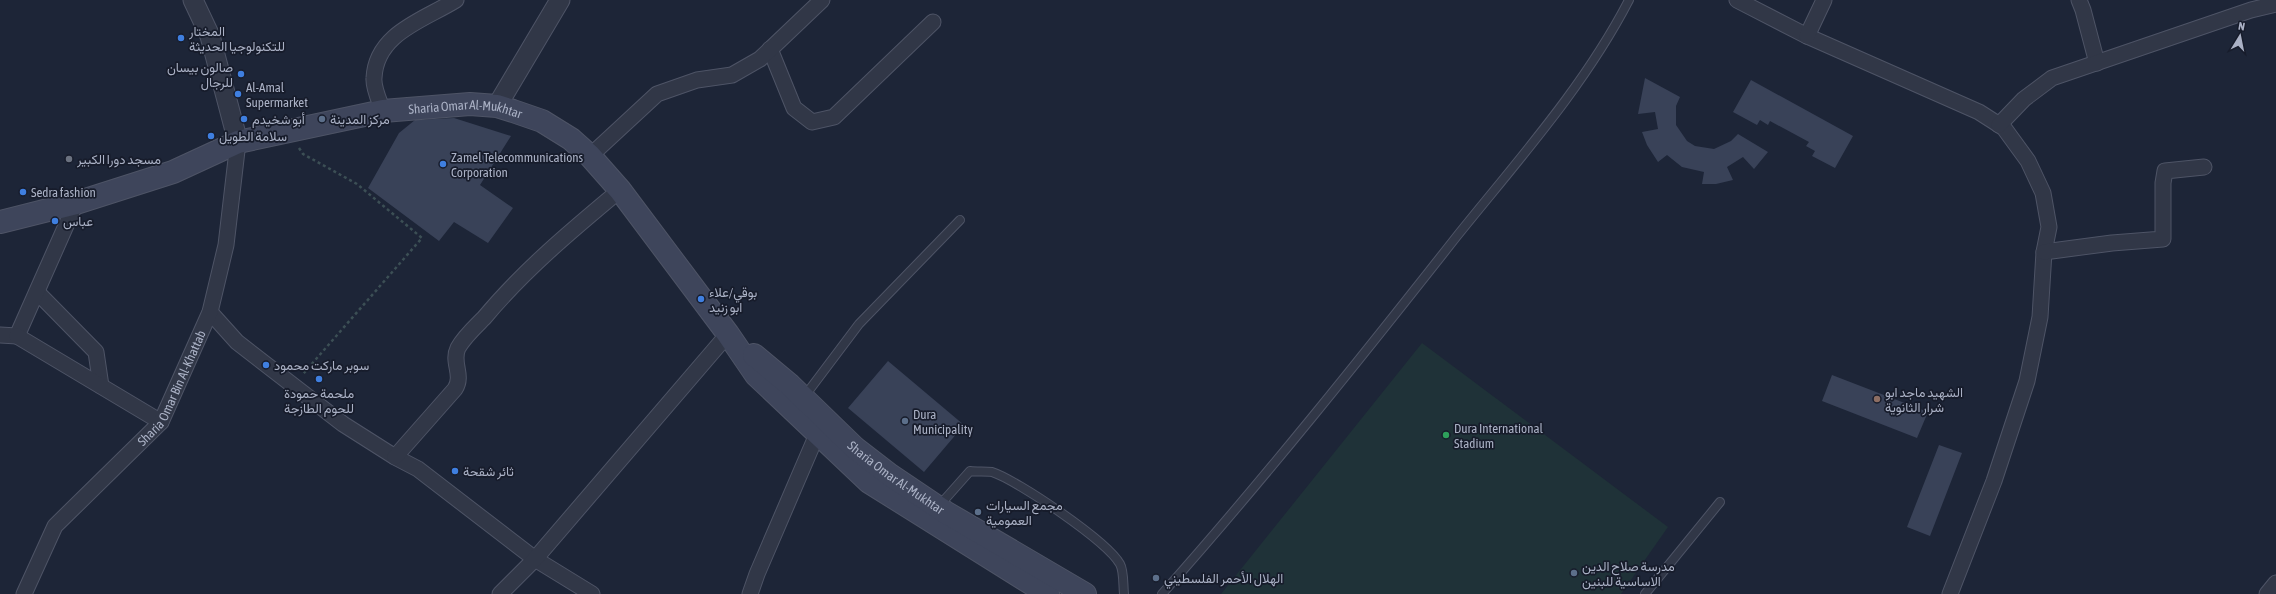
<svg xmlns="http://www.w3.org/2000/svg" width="2276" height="594" viewBox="0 0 2276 594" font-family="'Asap Condensed',Vazirmatn,sans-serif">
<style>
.green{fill:#1f3238}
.building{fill:#394258}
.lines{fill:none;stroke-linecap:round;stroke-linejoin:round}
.service-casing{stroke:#4e5466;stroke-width:10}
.minor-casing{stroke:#4e5466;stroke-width:17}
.tertiary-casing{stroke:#4e5466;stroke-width:21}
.secondary-casing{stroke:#4e5466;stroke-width:24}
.path{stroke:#3c4f55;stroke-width:2.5;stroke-dasharray:3 3;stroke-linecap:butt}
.service{stroke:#313747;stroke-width:8}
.minor{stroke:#313747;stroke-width:15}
.tertiary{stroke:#313747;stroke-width:19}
.secondary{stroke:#3e455b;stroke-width:22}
.shop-dot{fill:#3f7fe0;stroke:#171c2b;stroke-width:1.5}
.service-dot{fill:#5c6f8a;stroke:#171c2b;stroke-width:1.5}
.worship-dot{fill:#6b7280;stroke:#171c2b;stroke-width:1.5}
.education-dot{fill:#8d6e63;stroke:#171c2b;stroke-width:1.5}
.leisure-dot{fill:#2e9e5b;stroke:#171c2b;stroke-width:1.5}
.labels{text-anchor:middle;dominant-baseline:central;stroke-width:3.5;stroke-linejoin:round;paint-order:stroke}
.poi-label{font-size:13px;fill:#aab1c5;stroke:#171c2b;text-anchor:start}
.street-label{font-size:13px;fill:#aab1c5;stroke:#171c2b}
</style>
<rect width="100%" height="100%" fill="#1d2537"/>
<path class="green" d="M 1422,343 L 1668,527 L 1621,594 L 1221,594 Z"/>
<path class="building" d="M 1645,78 L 1680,97 L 1676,106 L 1676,125 L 1687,141 L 1695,146 L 1714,149 L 1731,141 L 1738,134 L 1768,152 L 1754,169 L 1743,157 L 1727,167 L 1733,180 L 1716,184 L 1702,184 L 1704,172 L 1682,167 L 1667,155 L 1658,162 L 1647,145 L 1642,132 L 1658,129 L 1655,112 L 1638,114 Z
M 1751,80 L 1853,136 L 1835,168 L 1812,156 L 1815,151 L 1806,146 L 1809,142 L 1770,121 L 1768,125 L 1760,120 L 1757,125 L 1733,112 Z
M 454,118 L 511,136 L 480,185 L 513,208 L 488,243 L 454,222 L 439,241 L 368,188 L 399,133 L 415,120 Z
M 888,361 L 964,425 L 924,472 L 848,408 Z
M 1832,375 L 1928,412 L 1917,438 L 1822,401 Z
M 1939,445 L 1962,453 L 1930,536 L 1907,527 Z"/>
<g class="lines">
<g class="service-casing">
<path id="service" d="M 804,397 L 859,324 L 960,220
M 938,507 L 970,471 C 977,472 985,471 992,472 C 1017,480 1107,541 1120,564 C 1124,571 1123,585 1124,594
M 1162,594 C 1265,478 1361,358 1457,236 C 1518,160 1584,87 1629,0
M 1645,594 L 1720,502"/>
</g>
<g class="minor-casing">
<g id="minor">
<path d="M 1737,0 L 1807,36 L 1979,112 L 2004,128 L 2028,161 L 2043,193 L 2049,227 L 2044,252 L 2040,317 L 2027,381 L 1994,481 L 1950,594"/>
<path d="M 2079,0 L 2083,10 L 2097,63"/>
<path d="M 1807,36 L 1824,0"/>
<path d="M 770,49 L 794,108 L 812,122 L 834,117 L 933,22"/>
<path d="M 383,111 C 380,102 373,88 374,78 C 376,33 424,20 456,0"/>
<path d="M 1999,125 L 2024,99 L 2052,78 L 2251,10 L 2276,4"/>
<path d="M 590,156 L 657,94 L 697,80 L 732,75 L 760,59 L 822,0"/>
<path d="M 2044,252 L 2112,243 L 2163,239 L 2163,183 L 2165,171 L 2204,167"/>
<path d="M 37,292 L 96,352 L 101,386"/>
<path d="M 210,312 L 237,342 L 343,424 L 395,457 L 418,469 L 535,559 L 592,594"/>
<path d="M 0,335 L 17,336 L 76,203"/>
<path d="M 17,336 L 161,422"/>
<path d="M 395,457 L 455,389 C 464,375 451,362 458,348 C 464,337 475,327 484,318 C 524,270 572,230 620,190"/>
<path id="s1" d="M 24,594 L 55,526 L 161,422 L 210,312 L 226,245 L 238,142"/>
<path d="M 500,594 L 535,559 L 728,334"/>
<path d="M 750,594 L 757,574 L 818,432"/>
<path d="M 2267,594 L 2276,583"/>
</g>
</g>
<g class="tertiary-casing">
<path id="tertiary" d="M 193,0 L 210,36 L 238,142
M 497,106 L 560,0"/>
</g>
<g class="secondary-casing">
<g id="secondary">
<path id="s2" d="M 0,222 L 76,203 L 173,172 L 238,142 L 383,111 L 470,104 L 497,106 L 513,111 L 542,121 L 571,139 L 590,156 L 620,190 L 728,334 L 756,375 L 869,482 L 1048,594"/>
<path id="s3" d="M 754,355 L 790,385 L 855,448 L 890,475 L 945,512 L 1085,594"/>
</g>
</g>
<path class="path" d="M 299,148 L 303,154 L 357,184 L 422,238 L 303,374"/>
<use href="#service" class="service"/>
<use href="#minor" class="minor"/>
<use href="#tertiary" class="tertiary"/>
<use href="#secondary" class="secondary"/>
</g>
<g class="shop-dot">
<circle cx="181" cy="38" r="4"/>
<circle cx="241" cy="74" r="4"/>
<circle cx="238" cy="94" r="4"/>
<circle cx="244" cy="119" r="4"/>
<circle cx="211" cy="136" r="4"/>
<circle cx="443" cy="164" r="4"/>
<circle cx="23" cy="192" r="4"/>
<circle cx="55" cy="221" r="4"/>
<circle cx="701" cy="299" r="4"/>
<circle cx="266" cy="365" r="4"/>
<circle cx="319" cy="379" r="4"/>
<circle cx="455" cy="471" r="4"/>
</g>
<g class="service-dot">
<circle cx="322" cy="119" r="4"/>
<circle cx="905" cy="421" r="4"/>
<circle cx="978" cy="512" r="4"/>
<circle cx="1574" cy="573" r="4"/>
<circle cx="1156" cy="578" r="4"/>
</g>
<circle class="worship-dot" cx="69" cy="159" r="4"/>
<circle class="education-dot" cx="1877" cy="399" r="4"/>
<circle class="leisure-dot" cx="1446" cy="435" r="4"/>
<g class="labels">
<g class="poi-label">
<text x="189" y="31">المختار<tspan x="189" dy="15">للتكنولوجيا الحديثة</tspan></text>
<text x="233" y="67" text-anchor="end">صالون بيسان<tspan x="233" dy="15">للرجال</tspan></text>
<text x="246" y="87">Al-Amal<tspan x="246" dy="15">Supermarket</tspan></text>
<text x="252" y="119">أبو شخيدم</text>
<text x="330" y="119">مركز المدينة</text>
<text x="219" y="136">سلامة الطويل</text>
<text x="451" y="157">Zamel Telecommunications<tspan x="451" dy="15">Corporation</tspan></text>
<text x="77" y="159">مسجد دورا الكبير</text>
<text x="31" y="192">Sedra fashion</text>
<text x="63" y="221">عباس</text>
<text x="709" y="292">بوقي/علاء<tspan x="709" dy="15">ابو زنيد</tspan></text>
<text x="274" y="365">سوبر ماركت محمود</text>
<text x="1885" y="392">الشهيد ماجد ابو<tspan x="1885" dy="15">شرار الثانوية</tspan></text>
<text x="319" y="393" text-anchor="middle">ملحمة حمودة<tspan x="319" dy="15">للحوم الطازجة</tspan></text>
<text x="913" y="414">Dura<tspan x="913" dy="15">Municipality</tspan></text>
<text x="1454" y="428">Dura International<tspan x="1454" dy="15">Stadium</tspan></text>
<text x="463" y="471">ثائر شقحة</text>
<text x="986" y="505">مجمع السيارات<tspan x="986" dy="15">العمومية</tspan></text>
<text x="1582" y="566">مدرسة صلاح الدين<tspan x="1582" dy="15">الاساسية للبنين</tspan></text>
<text x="1164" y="578">الهلال الأحمر الفلسطيني</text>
</g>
<g class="street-label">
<text stroke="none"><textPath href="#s2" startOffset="483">Sharia Omar Al-Mukhtar</textPath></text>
<text stroke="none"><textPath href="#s1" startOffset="258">Sharia Omar Bin Al-Khattab</textPath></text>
<text stroke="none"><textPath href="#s3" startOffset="188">Sharia Omar Al-Mukhtar</textPath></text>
</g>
</g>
<g transform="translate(2240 36) rotate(10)" stroke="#171c2b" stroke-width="3" paint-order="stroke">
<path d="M0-3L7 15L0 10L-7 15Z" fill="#aab1c5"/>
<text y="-6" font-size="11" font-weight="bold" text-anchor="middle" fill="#aab1c5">N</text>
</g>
</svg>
